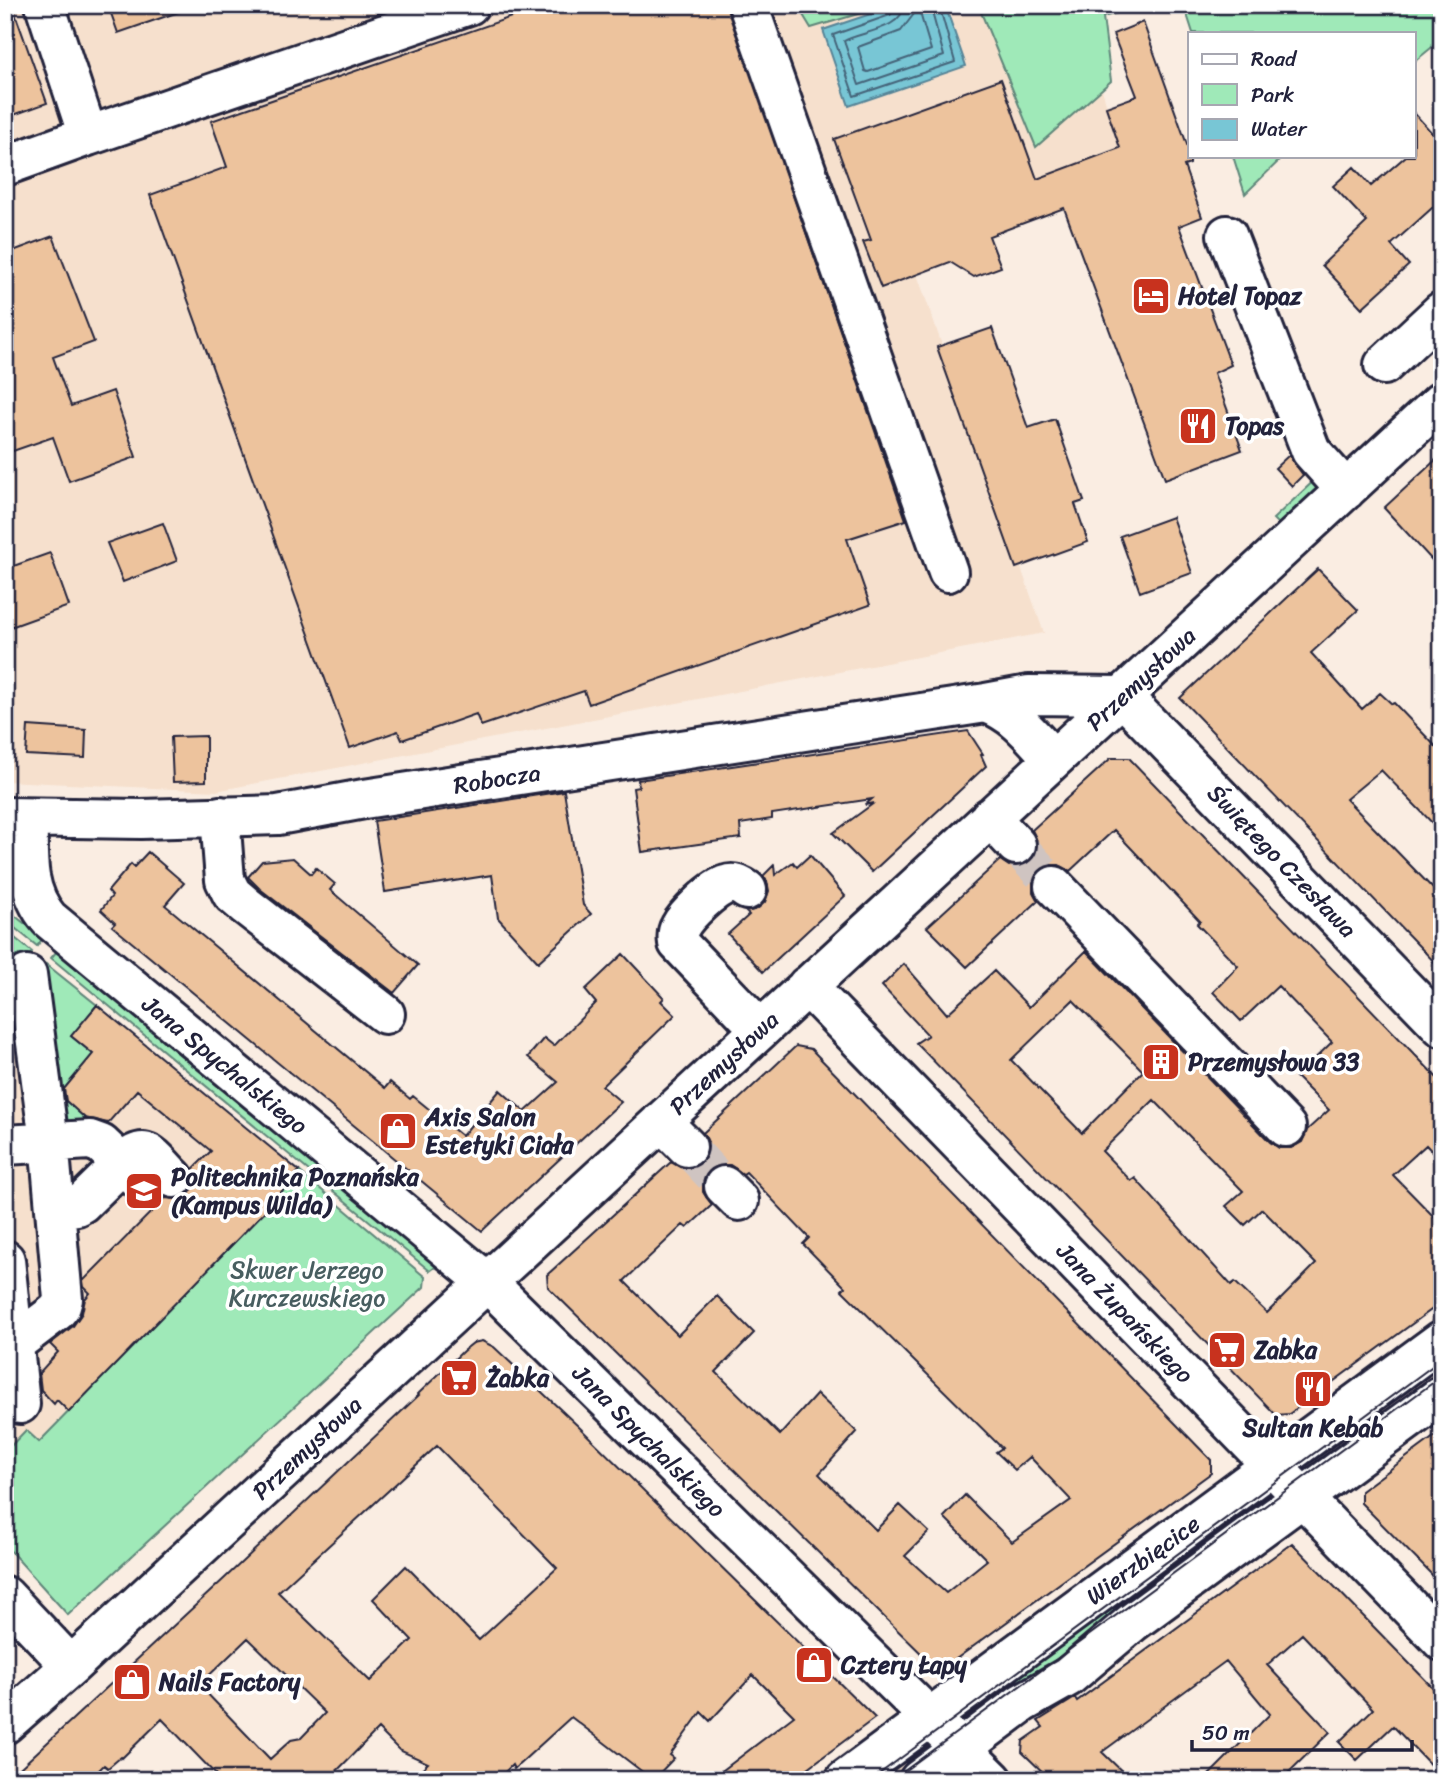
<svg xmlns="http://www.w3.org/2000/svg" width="1447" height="1785" viewBox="0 0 1447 1785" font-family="Sriracha,sans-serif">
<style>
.built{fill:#f6e0cd}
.green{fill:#9fe9b8;stroke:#60867a;stroke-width:2}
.water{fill:#78c6d5;stroke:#568497;stroke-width:2}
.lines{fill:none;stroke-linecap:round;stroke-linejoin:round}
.shore{stroke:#446479;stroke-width:2}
.building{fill:#edc39d;stroke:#22223b;stroke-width:2;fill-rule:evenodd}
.minor-tunnel{stroke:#cfc4c1;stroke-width:38;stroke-dasharray:38 19;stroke-linecap:butt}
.minor-casing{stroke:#22223b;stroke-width:44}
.minor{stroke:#fff;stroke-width:38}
.tram{stroke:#22223b;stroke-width:2}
.labels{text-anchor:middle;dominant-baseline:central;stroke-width:7;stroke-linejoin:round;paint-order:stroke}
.poi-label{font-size:24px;font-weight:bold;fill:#22223b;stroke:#fff;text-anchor:start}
.street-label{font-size:24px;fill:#22223b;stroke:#fff}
.park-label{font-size:24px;fill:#485e60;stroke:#fff}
</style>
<rect width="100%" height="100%" fill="#faede2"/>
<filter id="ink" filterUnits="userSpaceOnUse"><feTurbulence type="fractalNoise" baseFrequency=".0143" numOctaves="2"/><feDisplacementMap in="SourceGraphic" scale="14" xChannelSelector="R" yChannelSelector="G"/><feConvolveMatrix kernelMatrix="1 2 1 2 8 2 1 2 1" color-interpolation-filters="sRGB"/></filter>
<g filter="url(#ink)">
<path class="built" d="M 5,5 L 1077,5 L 1119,147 L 902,232 L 1044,633 L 216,791 L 5,781 Z
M 5,930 L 299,1171 L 266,1210 L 5,1477 Z
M 1442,1350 L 1442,1387 L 1307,1477 L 1292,1458 Z
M 923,1737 L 936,1751 L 908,1780 L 856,1780 Z"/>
<path class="green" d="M 797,5 L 888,5 L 811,28 Z
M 978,5 L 1145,5 L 1103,17 L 1111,81 L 1036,147 Z
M 1184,5 L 1442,5 L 1442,39 L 1414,62 L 1414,33 L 1193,33 Z
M 1233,156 L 1284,156 L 1245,194 Z
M 1318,477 L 1321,490 L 1281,527 L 1273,519 Z
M 5,908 L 43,938 L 37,946 L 5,920 Z
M 5,930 L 32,952 L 21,966 L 12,967 L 5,961 Z
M 57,951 L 58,952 L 438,1265 L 430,1271 L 51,958 Z
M 46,964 L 97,1005 L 71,1036 L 93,1054 L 59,1095 L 101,1132 L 27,1125 L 19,1007 L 5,1008 L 5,999 L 20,998 Z
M 299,1171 L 425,1277 L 424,1287 L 68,1615 L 5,1545 L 5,1452 L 26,1430 L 39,1442 L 266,1210 Z
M 1234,1507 L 1246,1524 L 999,1706 L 987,1689 Z"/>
<path class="water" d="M 897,5 L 945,5 L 966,66 L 849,106 L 823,30 Z"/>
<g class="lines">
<path class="shore" d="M 895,5 L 894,11 L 890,15 L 833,35 L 854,96 L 955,62 L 939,5
M 904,5 C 902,30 862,31 844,41 L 859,85 L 944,56 L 930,5
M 917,10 L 920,13 L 931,50 L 868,72 L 865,71 L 858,47 L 901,31 Z"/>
</g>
<path class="building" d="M 5,5 L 12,5 L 47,103 L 5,118 Z
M 108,5 L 186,5 L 187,9 L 118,33 Z
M 546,5 L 727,5 L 906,520 L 847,539 L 870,605 L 589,704 L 584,691 L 481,726 L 476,714 L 402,740 L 398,731 L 350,748 L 150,195 L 227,167 L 211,121 Z
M 1143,22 L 1190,153 L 1190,164 L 1184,166 L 1202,217 L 1179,226 L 1231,365 L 1214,373 L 1242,450 L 1165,479 L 1064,208 L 989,236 L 1001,267 L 974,277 L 950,262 L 881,288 L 863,242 L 871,240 L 834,139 L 1001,79 L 1037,179 L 1120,148 L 1106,107 L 1137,96 L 1113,34 Z
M 1414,113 L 1442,144 L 1442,199 L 1391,245 L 1409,265 L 1362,308 L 1322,265 L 1367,222 L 1333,186 L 1354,167 L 1371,186 L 1406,156 L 1414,156 Z
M 53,236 L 94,342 L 53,357 L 71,406 L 113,391 L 136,457 L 69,481 L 53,437 L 10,452 L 5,438 L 5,254 Z
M 992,328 L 1028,428 L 1055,419 L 1084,501 L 1075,504 L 1088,542 L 1016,568 L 937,347 Z
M 1442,454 L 1442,571 L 1384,508 Z
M 1289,455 L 1303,475 L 1292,486 L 1275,468 Z
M 1172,517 L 1192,573 L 1140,592 L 1120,536 Z
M 163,523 L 177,561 L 123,582 L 107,543 Z
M 50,553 L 69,606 L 5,629 L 5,569 Z
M 1318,569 L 1358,610 L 1311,653 L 1362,709 L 1380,693 L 1392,704 L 1394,703 L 1442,753 L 1442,833 L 1381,770 L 1346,799 L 1442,898 L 1442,970 L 1180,698 Z
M 28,726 L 86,730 L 85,758 L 26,755 Z
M 968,731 L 983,754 L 981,755 L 986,766 L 872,872 L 833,833 L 874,803 L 865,805 L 872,799 L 772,814 L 772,819 L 740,824 L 741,838 L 642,852 L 633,788 L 639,787 L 638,780 Z
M 206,736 L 206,781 L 173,782 L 171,737 Z
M 1111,758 L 1129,758 L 1442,1083 L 1442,1162 L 1426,1145 L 1393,1175 L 1442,1225 L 1442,1302 L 1289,1414 L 1276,1415 L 916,1043 L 928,1035 L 882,986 L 904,964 L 947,1014 L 994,971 L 1029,1007 L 1086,951 L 1270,1142 L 1279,1148 L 1291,1148 L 1302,1142 L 1307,1130 L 1329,1110 L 1296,1077 L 1332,1042 L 1278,986 L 1241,1021 L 1213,992 L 1238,966 L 1197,924 L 1200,921 L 1114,830 L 1070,871 L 1059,865 L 1049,865 L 1039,870 L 1033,881 L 1033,892 L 1038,901 L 967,967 L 927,927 L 1000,860 L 1009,866 L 1020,866 L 1031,861 L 1037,851 L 1037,841 L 1032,830 ZM 1073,1000 L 1143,1071 L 1082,1133 L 1011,1060 ZM 1154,1100 L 1243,1191 L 1226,1206 L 1245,1225 L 1262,1209 L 1316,1264 L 1267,1313 L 1235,1282 L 1231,1285 L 1135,1178 L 1131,1181 L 1102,1151 Z
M 564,791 L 583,905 L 591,914 L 538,962 L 498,918 L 492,875 L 385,892 L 374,821 Z
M 148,852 L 184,883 L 165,905 L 385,1088 L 390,1082 L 410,1099 L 413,1096 L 462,1136 L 500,1090 L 525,1112 L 558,1082 L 528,1057 L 544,1038 L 554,1046 L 596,1003 L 585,990 L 623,954 L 664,998 L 661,1001 L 675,1015 L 602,1086 L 621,1102 L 482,1231 L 112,926 L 115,923 L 101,910 L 112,896 L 108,891 L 131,864 L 134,867 Z
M 810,855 L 845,896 L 763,972 L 728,934 L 749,915 L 746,912 L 757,909 L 765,902 L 769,891 L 767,881 L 763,876 L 774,865 L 775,875 L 793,862 L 797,867 Z
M 293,858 L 311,874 L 316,868 L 335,884 L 330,890 L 418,965 L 394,993 L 260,889 L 248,877 L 262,861 Z
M 97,1005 L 299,1171 L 266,1210 L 69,1412 L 57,1400 L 54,1404 L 41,1390 L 39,1373 L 58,1352 L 50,1344 L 73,1326 L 82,1313 L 85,1299 L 90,1293 L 84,1287 L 83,1281 L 165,1198 L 179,1199 L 190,1193 L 195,1183 L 193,1169 L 211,1151 L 137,1090 L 108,1123 L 85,1118 L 66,1101 L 64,1089 L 93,1054 L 71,1036 Z
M 796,1046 L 811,1049 L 1211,1460 L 1211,1473 L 945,1667 L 934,1666 L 548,1287 L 547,1275 L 671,1162 L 682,1168 L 693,1168 L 702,1163 L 708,1152 L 708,1142 L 703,1133 ZM 718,1165 L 730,1165 L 743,1174 L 746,1172 L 809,1238 L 803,1244 L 845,1287 L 842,1290 L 1002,1448 L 996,1452 L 1015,1470 L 1030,1457 L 1071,1500 L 1012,1542 L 965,1495 L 944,1517 L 987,1560 L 946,1593 L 905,1556 L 929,1532 L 900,1505 L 876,1530 L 819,1474 L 857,1432 L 817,1394 L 780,1435 L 716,1372 L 754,1333 L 717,1296 L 678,1335 L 624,1281 L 683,1225 L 687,1228 L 712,1205 L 703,1192 L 703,1181 L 708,1171 Z
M 482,1341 L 494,1347 L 579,1427 L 875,1718 L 792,1780 L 710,1780 L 794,1716 L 753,1675 L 710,1721 L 701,1712 L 670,1755 L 674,1758 L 653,1780 L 571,1717 L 514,1769 L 512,1765 L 497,1780 L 410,1780 L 428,1763 L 399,1750 L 378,1729 L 328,1780 L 221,1780 L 162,1719 L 122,1758 L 121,1757 L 108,1768 L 104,1765 L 89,1780 L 7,1780 L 225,1578 L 419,1395 L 418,1394 L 463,1351 L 473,1343 ZM 437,1446 L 557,1568 L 479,1640 L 406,1566 L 373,1599 L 412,1640 L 370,1681 L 278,1592 ZM 248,1638 L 325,1713 L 301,1738 L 291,1740 L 270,1759 L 199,1685 Z
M 1442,1431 L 1442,1585 L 1361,1503 L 1361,1491 Z
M 1292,1543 L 1442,1697 L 1442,1777 L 1393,1726 L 1357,1760 L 1339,1742 L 1373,1709 L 1302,1634 L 1267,1665 L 1330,1732 L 1281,1780 L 1204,1780 L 1270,1714 L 1226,1661 L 1102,1752 L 1131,1780 L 1051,1780 L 1022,1752 L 1023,1741 L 1043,1727 L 1038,1721 L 1075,1698 L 1077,1701 Z"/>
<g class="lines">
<path class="minor-tunnel" d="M 1016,845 L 1054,886
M 687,1147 L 724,1186"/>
<g class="minor-casing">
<path id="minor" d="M 748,5 L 948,572
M 88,136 L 469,5
M 5,166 L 88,136 L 45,5
M 1227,235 L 1311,451 L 1346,490
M 1384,365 L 1442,311
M 1122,696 L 1442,1027
M 986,703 C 1016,714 1032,736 1053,759
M 220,816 L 225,880 L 232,894 L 246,906 L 385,1014
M 5,817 L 141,819 L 278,815 L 364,799 L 986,703 L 1029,695 L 1122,696
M 990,817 L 1016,845
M 28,818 C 28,854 24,890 49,919 L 487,1282 L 993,1780
M 1054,886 L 1286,1127
M 747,890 C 740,885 734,882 726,885 C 714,888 686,915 680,927 C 677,932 677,937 678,943 L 760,1029
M 807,986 L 1442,1641
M 661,1121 L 687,1147
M 5,1145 L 90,1140 L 101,1144 L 122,1164 C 148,1139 153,1158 174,1178
M 724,1186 L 739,1201
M 56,1208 L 77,1206 L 82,1203 L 122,1164 L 141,1182
M 5,1260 L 20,1404
M 14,1344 L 56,1312 L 61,1306 L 63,1299 L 49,1141 L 27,975
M 5,1596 L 71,1666
M 5,1724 L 71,1666 L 1442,401
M 845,1780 L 1442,1340
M 919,1780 L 1022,1703 L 1068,1677 L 1133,1622 L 1442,1395"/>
</g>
<use href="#minor" class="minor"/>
<path class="tram" d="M 871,1780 L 1442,1359
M 892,1780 L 1442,1376"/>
</g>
</g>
<defs>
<g id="hotel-square" transform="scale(2.0125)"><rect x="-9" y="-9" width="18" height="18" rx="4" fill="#c8321e" stroke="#fff"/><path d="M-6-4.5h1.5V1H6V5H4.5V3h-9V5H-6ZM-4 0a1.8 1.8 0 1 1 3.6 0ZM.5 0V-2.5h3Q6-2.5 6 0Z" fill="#fff"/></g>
<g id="restaurant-square" transform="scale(2.0125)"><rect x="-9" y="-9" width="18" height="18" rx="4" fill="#c8321e" stroke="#fff"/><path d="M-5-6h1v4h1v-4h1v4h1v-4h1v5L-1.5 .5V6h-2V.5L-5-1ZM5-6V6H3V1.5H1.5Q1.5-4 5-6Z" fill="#fff"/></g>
<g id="building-square" transform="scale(2.0125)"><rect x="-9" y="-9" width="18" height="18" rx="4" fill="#c8321e" stroke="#fff"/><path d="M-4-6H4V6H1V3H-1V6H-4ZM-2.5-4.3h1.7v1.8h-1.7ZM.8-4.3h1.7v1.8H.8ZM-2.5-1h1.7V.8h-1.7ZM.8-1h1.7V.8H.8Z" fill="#fff"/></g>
<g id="shop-square" transform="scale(2.0125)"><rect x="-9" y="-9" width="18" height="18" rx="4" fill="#c8321e" stroke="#fff"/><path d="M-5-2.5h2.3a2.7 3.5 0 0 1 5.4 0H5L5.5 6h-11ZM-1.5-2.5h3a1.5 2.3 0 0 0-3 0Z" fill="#fff"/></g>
<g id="university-square" transform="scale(2.0125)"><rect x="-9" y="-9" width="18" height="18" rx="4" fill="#c8321e" stroke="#fff"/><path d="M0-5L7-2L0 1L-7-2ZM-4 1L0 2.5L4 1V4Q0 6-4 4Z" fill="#fff"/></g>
<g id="supermarket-square" transform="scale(2.0125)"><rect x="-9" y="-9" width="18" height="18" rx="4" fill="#c8321e" stroke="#fff"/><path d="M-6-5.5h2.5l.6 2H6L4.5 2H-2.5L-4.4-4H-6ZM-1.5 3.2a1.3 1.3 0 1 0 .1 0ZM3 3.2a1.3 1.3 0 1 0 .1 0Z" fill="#fff"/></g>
</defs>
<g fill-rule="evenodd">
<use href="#hotel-square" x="1151" y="296"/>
<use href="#restaurant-square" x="1198" y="426"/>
<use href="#building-square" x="1161" y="1062"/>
<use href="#shop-square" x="398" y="1131"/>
<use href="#university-square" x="144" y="1191"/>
<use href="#supermarket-square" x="1227" y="1350"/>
<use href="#supermarket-square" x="459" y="1378"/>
<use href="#restaurant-square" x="1313" y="1389"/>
<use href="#shop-square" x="814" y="1665"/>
<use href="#shop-square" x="132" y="1682"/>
</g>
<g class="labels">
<g class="poi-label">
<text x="1178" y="296">Hotel Topaz</text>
<text x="1225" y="426">Topas</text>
<text x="1188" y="1062">Przemysłowa 33</text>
<text x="425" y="1117">Axis Salon<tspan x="425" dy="28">Estetyki Ciała</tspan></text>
<text x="171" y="1177">Politechnika Poznańska<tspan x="171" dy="28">(Kampus Wilda)</tspan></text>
<text x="1254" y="1350">Zabka</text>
<text x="486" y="1378">Żabka</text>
<text x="1313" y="1428" text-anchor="middle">Sultan Kebab</text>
<text x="841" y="1665">Cztery Łapy</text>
<text x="159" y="1682">Nails Factory</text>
</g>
<g class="street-label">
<text transform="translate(1141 679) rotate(-43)">Przemysłowa</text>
<text transform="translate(497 779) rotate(-9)">Robocza</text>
<text transform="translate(1282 861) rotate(46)">Świętego Czesława</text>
<text transform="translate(724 1063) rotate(-43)">Przemysłowa</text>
<text transform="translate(225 1065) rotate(39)">Jana Spychalskiego</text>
<text transform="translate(1125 1313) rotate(46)">Jana Żupańskiego</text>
<text transform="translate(649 1441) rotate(45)">Jana Spychalskiego</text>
<text transform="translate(307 1448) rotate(-43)">Przemysłowa</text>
<text transform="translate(1143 1560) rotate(-36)">Wierzbięcice</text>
</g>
<g class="park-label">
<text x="307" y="1270">Skwer Jerzego<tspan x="307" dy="28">Kurczewskiego</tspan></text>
</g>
</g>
<rect width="1447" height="1785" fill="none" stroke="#fff" stroke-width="28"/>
<rect x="14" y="14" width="1419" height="1757" fill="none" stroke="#22223b" stroke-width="2.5" filter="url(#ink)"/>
<rect x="1188" y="32" width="228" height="126" fill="#ffffff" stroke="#a7a7b1" stroke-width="2"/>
<rect x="1202" y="54" width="35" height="10" fill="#ffffff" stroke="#a7a7b1" stroke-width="2"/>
<text x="1251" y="66" font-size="21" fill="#22223b">Road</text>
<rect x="1202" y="84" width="35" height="21" fill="#9fe9b8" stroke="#a7a7b1" stroke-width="2"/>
<text x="1251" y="102" font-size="21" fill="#22223b">Park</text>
<rect x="1202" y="119" width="35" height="21" fill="#78c6d5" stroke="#a7a7b1" stroke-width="2"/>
<text x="1251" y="136" font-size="21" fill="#22223b">Water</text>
<path d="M1192 1740v10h220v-10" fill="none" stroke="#22223b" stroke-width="3.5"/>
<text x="1202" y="1740" font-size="21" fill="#22223b" stroke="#ffffff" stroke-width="5" paint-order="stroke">50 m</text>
</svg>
